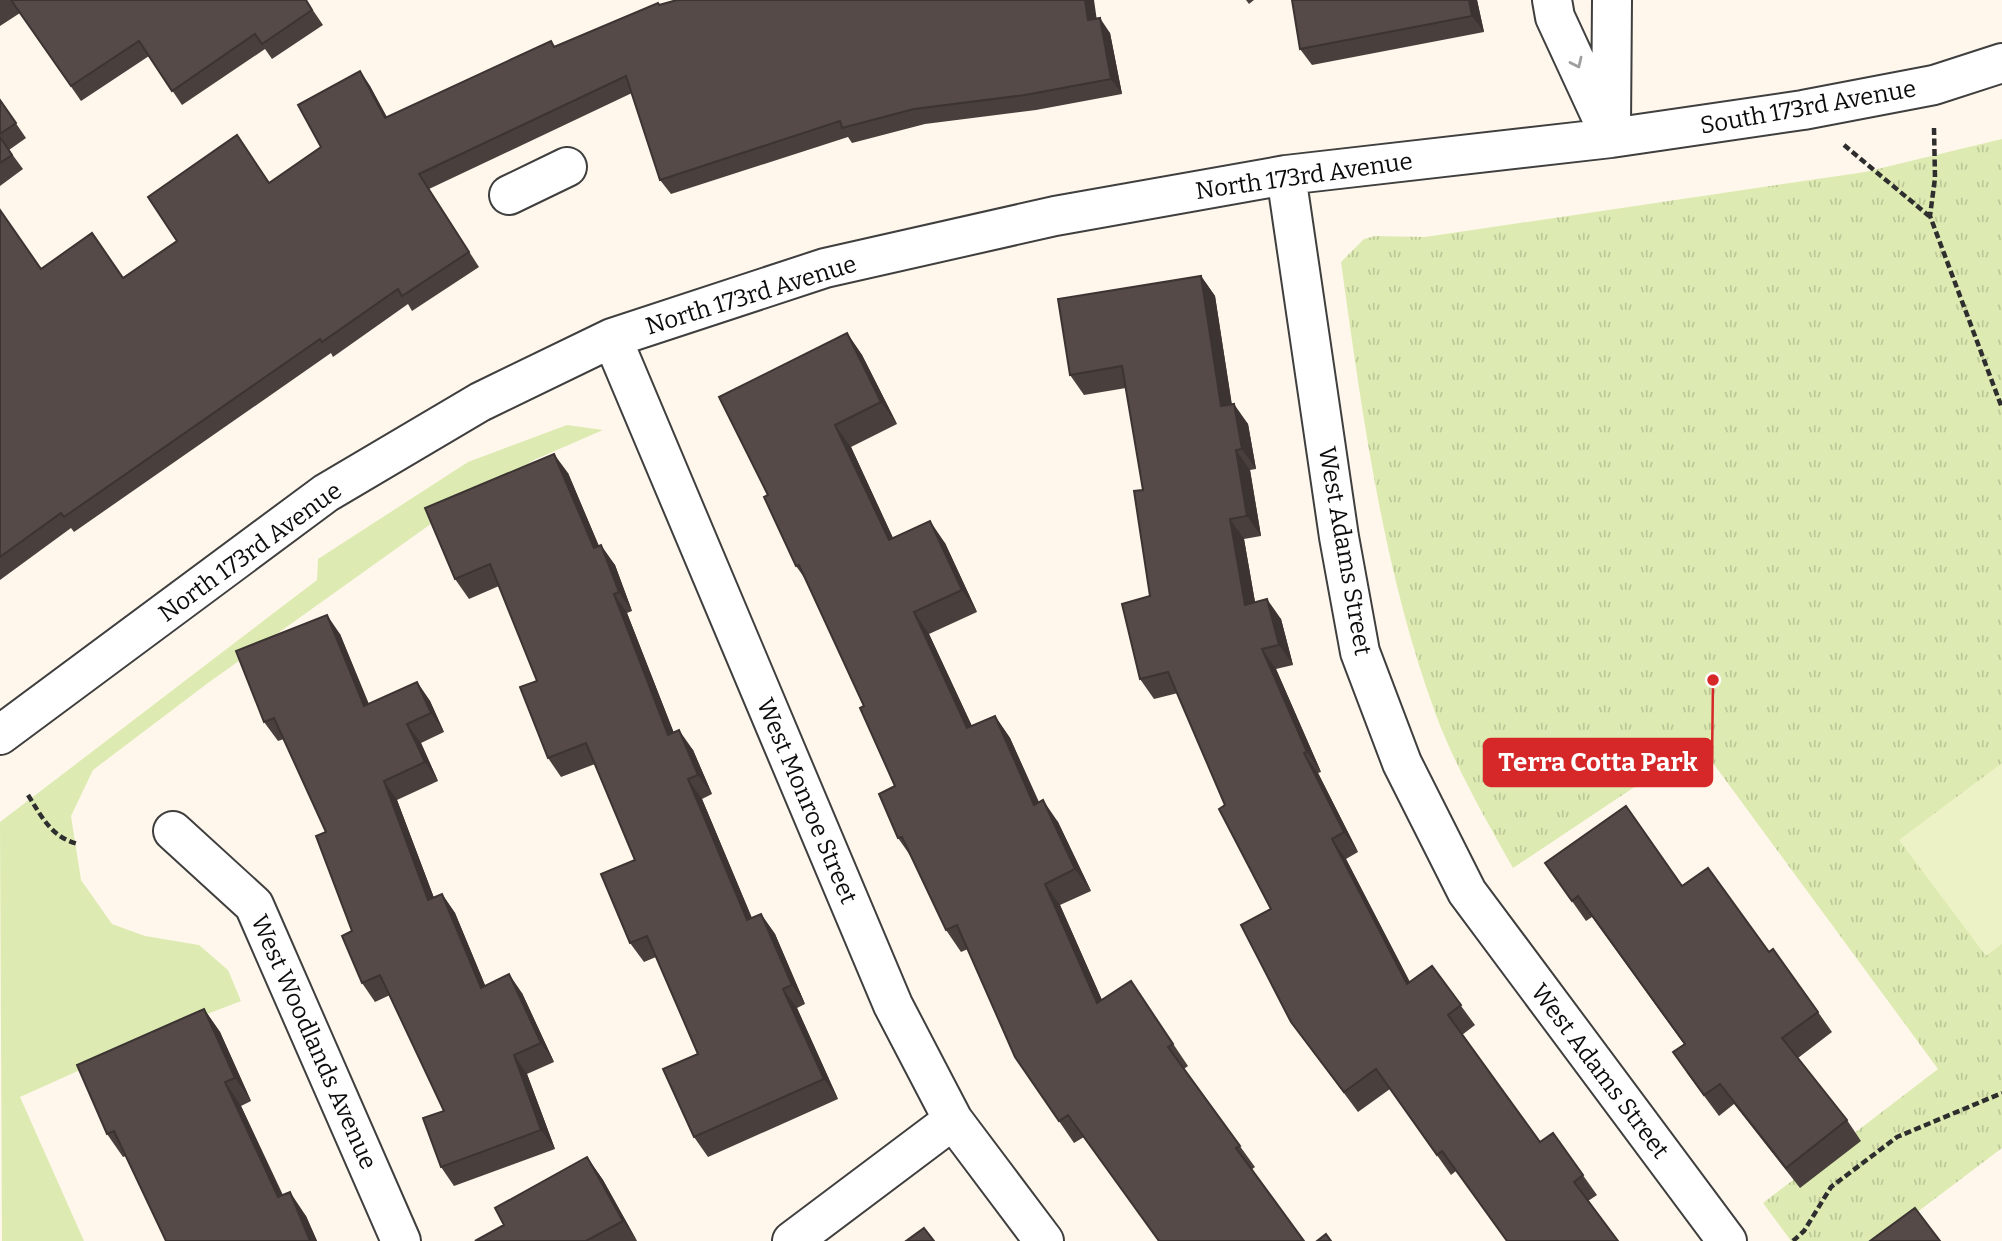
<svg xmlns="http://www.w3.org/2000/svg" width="2002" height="1241" viewBox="0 0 2002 1241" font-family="Bitter,serif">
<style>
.grass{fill:url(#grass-tufts)}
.garden{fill:#ddebb2}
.pitch{fill:#ecf2c5}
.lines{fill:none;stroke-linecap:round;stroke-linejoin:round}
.minor-casing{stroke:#3f3f3f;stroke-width:42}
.path{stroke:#2e2e2e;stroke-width:4.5;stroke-dasharray:7 3.5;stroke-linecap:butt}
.minor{stroke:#fff;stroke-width:38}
.wall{fill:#49403e}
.shaded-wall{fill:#3c3432}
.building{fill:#554a48;stroke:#3c3432;stroke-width:2}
.oneway{stroke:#9e9e9e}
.labels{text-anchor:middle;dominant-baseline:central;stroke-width:7;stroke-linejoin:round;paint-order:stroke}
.street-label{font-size:24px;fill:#0c0c0c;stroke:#fff}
.leader{fill:none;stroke:#d62828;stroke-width:2.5}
.callout-dot{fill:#d62828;stroke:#fff;stroke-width:2.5}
.callout{fill:#d62828;stroke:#d62828;stroke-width:2.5}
.callout-label{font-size:26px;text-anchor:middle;font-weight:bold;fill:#fff}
</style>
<defs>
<pattern id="grass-tufts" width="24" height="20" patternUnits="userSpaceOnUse" patternTransform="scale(1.75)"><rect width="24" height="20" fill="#ddebb2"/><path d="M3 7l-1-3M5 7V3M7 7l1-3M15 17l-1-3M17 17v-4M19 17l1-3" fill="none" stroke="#bcc898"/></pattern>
</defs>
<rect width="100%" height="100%" fill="#fff7eb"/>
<path class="grass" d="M 2002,139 L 2002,1148 L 1879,1241 L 1791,1241 L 1763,1203 L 1938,1069 L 1699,744 L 1513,868 C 1485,818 1456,768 1436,715 C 1383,571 1362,413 1341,262 L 1364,239 L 1375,236 L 1425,237 L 1865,172 Z"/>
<path class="garden" d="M 567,425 L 603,430 L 534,460 L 470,496 L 208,683 L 93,770 L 71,816 L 81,880 L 112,924 L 145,936 L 199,945 L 228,970 L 241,1001 L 189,1021 L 20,1097 L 84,1241 L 2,1241 L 0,822 L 317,580 L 318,559 L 468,462 Z"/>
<path class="pitch" d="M 2002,763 L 2002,944 L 1986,956 L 1899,840 Z"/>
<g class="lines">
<g class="minor-casing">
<path id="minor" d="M 1552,0 L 1555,17 L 1611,138
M 1611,125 L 1612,0
M 1286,175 L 1339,537 L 1360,652 L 1402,763 L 1467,892 L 1727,1241
M 509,195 L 567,167
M 612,338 L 893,1005 L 953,1120 L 1044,1241
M 0,735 L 326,493 L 480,402 L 612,338 L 825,268 L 1055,216 L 1286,175 L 1611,138 L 1803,110 L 1934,85 L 2002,63
M 173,831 L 254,905 L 401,1241
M 792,1241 L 953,1120"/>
</g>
<path class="path" d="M 1934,128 L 1935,178 L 1930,216 L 2002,408
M 1844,145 L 1929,216
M 28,795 C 42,817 51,837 78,844
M 1793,1241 L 1804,1231 L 1831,1187 L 1897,1137 L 2002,1093"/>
<use href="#minor" class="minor"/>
</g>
<path class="wall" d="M 0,0 L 306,0 L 323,25 L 272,59 L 265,49 L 182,105 L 149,56 L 81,101 L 20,13 L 0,26 Z
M 1246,0 L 1254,0 L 1249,4 Z
M 1292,0 L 1477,0 L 1484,32 L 1312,65 L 1300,49 Z
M 659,5 L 1096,19 L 1110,33 L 1122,94 L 1036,110 L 925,124 L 852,143 L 848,137 L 671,194 L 660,180 L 632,93 L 429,189 L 479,267 L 412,311 L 408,304 L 333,357 L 331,353 L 74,532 L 71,528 L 0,580 L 0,210 L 41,269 L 123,278 L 269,183 L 321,147 L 360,71 L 370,86 L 387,117 L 555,47 Z
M 0,100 L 26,138 L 9,150 L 23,169 L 0,186 Z
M 1201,276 L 1215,296 L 1232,405 L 1248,424 L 1256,469 L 1250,470 L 1261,536 L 1244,539 L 1255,602 L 1281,619 L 1293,665 L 1276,669 L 1321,772 L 1318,773 L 1358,852 L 1346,859 L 1410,982 L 1432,966 L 1475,1025 L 1462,1035 L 1540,1142 L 1553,1133 L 1597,1195 L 1588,1201 L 1456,1171 L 1451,1175 L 1390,1089 L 1358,1112 L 1291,1022 L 1271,909 L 1178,693 L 1154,699 L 1140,679 L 1150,596 L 1143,490 L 1126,388 L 1084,395 L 1070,375 Z
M 847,333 L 862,355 L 897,424 L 851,447 L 893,538 L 945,543 L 977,612 L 929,634 L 972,726 L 995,716 L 1010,738 L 1039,802 L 1058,822 L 1091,891 L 1060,905 L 1102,1000 L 1131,981 L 1188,1066 L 1184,1069 L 1255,1167 L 1251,1170 L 1084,1137 L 1074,1143 L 1015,1057 L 968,949 L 961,952 L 946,930 L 912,858 L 898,838 L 895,786 L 864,706 L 806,580 L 796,566 L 768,495 Z
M 568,473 L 599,546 L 615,565 L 632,611 L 627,613 L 674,733 L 693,750 L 712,794 L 702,799 L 752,918 L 761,914 L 775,934 L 805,1004 L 797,1008 L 838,1099 L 708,1157 L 694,1137 L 698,1054 L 656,957 L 644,962 L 630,943 L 635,860 L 595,764 L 561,777 L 548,758 L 537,681 L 499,586 L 469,599 L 455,579 Z
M 340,634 L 369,704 L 417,682 L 430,701 L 444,732 L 421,743 L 438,781 L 397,800 L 434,898 L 442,894 L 455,913 L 485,985 L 522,993 L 554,1062 L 527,1074 L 555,1149 L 454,1186 L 441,1167 L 444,1111 L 390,995 L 375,1002 L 362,983 L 352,931 L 326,832 L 284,739 L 278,741 L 264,722 Z
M 1545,863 L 1682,886 L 1769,952 L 1818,1012 L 1832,1032 L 1798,1058 L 1847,1120 L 1861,1141 L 1800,1188 L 1734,1104 L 1719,1116 L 1687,1073 L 1684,1044 L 1592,917 L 1586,921 Z
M 204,1009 L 220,1032 L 251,1101 L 241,1106 L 283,1195 L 306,1216 L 317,1241 L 166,1241 L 126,1156 L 123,1157 L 107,1134 Z
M 587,1157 L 603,1180 L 637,1241 L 475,1241 L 504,1225 Z"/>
<path class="shaded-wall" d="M 1085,0 L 1094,0 L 1099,35 L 1088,20 Z
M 1469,0 L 1477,0 L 1484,32 L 1472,16 Z
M 1100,18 L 1110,33 L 1122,94 L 1111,79 Z
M 360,71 L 370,86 L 395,133 L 385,118 Z
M 1201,276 L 1215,296 L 1235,426 L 1221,406 Z
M 847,333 L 862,355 L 897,424 L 881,402 Z
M 1234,404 L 1248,424 L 1256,469 L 1242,449 Z
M 835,425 L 851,447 L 904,562 L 889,540 Z
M 1236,450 L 1250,470 L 1261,536 L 1247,516 Z
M 554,454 L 568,473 L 608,568 L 594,548 Z
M 1230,519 L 1244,539 L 1259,625 L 1245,605 Z
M 930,521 L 945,543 L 977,612 L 962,590 Z
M 601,545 L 615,565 L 632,611 L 619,592 Z
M 614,594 L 627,613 L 682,754 L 668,735 Z
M 1267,599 L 1281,619 L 1293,665 L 1279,645 Z
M 914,612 L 929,634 L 983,750 L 967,728 Z
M 327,615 L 340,634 L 377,725 L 364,706 Z
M 1262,649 L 1276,669 L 1321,772 L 1307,752 Z
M 417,682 L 430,701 L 444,732 L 431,713 Z
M 995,716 L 1010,738 L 1049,826 L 1034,805 Z
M 407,724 L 421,743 L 438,781 L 425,762 Z
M 679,730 L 693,750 L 712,794 L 698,775 Z
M 1304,753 L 1318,773 L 1358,852 L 1344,832 Z
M 688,779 L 702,799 L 761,940 L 747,920 Z
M 384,781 L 397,800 L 442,919 L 428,900 Z
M 1043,800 L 1058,822 L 1091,891 L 1075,869 Z
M 1332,839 L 1346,859 L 1421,1004 L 1407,984 Z
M 1045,884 L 1060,905 L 1113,1025 L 1097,1003 Z
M 442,894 L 455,913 L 494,1007 L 481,988 Z
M 761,914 L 775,934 L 805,1004 L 792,985 Z
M 509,974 L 522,993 L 554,1062 L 541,1043 Z
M 783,989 L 797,1008 L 838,1099 L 824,1079 Z
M 204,1009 L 220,1032 L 251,1101 L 235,1078 Z
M 514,1055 L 527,1074 L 555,1149 L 541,1130 Z
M 225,1082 L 241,1106 L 294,1221 L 278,1197 Z
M 587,1157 L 603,1180 L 637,1241 L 623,1221 Z
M 290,1192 L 306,1216 L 317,1241 L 310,1241 Z"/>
<path class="building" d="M 11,0 L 306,0 L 312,10 L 262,44 L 255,34 L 172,91 L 139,41 L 71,86 Z
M 677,0 L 1085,0 L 1088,20 L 1100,18 L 1111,79 L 1025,95 L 914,109 L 842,128 L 840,121 L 660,180 L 626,76 L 419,174 L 469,252 L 402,296 L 398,289 L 322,342 L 320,339 L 64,517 L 61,513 L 0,557 L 0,210 L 41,269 L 92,233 L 123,278 L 177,241 L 148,197 L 237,135 L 269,183 L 321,147 L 298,105 L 360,71 L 385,118 L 551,41 L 554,47 L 658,3 L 659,5 Z
M 1292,0 L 1469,0 L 1472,16 L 1300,49 Z
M 0,100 L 16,123 L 0,134 Z
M 0,137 L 12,155 L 0,163 Z
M 1201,276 L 1221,406 L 1234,404 L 1242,449 L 1236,450 L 1247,516 L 1230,519 L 1245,605 L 1267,599 L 1279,645 L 1262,649 L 1307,752 L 1304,753 L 1344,832 L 1332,839 L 1407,984 L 1432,966 L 1461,1005 L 1448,1015 L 1540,1142 L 1553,1133 L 1583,1175 L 1574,1182 L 1618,1241 L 1507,1241 L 1442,1151 L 1437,1155 L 1376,1069 L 1344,1092 L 1291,1022 L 1241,925 L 1271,909 L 1219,809 L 1225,805 L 1168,672 L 1140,679 L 1122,604 L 1150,596 L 1134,491 L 1143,490 L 1122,366 L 1070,375 L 1058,299 Z
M 847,333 L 881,402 L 835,425 L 889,540 L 930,521 L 962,590 L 914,612 L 967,728 L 995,716 L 1034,805 L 1043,800 L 1075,869 L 1045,884 L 1097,1003 L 1131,981 L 1173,1044 L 1168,1047 L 1240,1146 L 1236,1148 L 1304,1241 L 1159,1241 L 1068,1115 L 1059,1121 L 1015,1057 L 957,925 L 946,930 L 902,837 L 898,838 L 879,794 L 895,786 L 860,708 L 864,706 L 799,565 L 796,566 L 764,497 L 768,495 L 719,397 Z
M 554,454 L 594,548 L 601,545 L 619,592 L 614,594 L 668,735 L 679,730 L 698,775 L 688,779 L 747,920 L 761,914 L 792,985 L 783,989 L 824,1079 L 694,1137 L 663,1069 L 698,1054 L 647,936 L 630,943 L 601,874 L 635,860 L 586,743 L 548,758 L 520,687 L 537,681 L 490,564 L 455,579 L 425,508 Z
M 327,615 L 364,706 L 417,682 L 431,713 L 407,724 L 425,762 L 384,781 L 428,900 L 442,894 L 481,988 L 509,974 L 541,1043 L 514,1055 L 541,1130 L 441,1167 L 423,1118 L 444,1111 L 380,975 L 362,983 L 342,936 L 352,931 L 316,836 L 326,832 L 274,718 L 264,722 L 236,651 Z
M 1626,806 L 1682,886 L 1708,868 L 1769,952 L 1773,949 L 1818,1012 L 1782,1038 L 1847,1120 L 1786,1168 L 1720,1084 L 1704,1095 L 1673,1052 L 1685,1044 L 1578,896 L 1572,901 L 1545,863 Z
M 204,1009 L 235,1078 L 225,1082 L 278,1197 L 290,1192 L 310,1241 L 166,1241 L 114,1131 L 107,1134 L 77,1065 Z
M 587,1157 L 623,1221 L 586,1241 L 475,1241 L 504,1225 L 495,1208 Z
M 1915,1208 L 1940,1241 L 1870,1241 Z
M 924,1228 L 934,1241 L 906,1241 Z
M 1326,1234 L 1331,1241 L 1317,1241 Z"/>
<defs><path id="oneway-chevron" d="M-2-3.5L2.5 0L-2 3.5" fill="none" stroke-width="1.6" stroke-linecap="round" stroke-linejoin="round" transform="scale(1.75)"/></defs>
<use class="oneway" href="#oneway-chevron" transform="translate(1577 63) rotate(65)"/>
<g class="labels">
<g class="street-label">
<text transform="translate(1808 107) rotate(-10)">South 173rd Avenue</text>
<text transform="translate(1304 176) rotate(-8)">North 173rd Avenue</text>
<text transform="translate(751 295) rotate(-17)">North 173rd Avenue</text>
<text transform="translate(1345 551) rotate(80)">West Adams Street</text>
<text transform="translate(250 552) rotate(-36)">North 173rd Avenue</text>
<text transform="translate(807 801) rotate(67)">West Monroe Street</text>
<text transform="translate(314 1042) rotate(66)">West Woodlands Avenue</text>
<text transform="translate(1600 1071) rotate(53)">West Adams Street</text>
</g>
</g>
<path class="leader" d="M1713 680L1712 762"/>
<circle class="callout-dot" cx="1713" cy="680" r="7"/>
<rect class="callout" x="1484" y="739" width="228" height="47" rx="7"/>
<g class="callout-label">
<text x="1598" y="771">Terra Cotta Park</text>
</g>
</svg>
